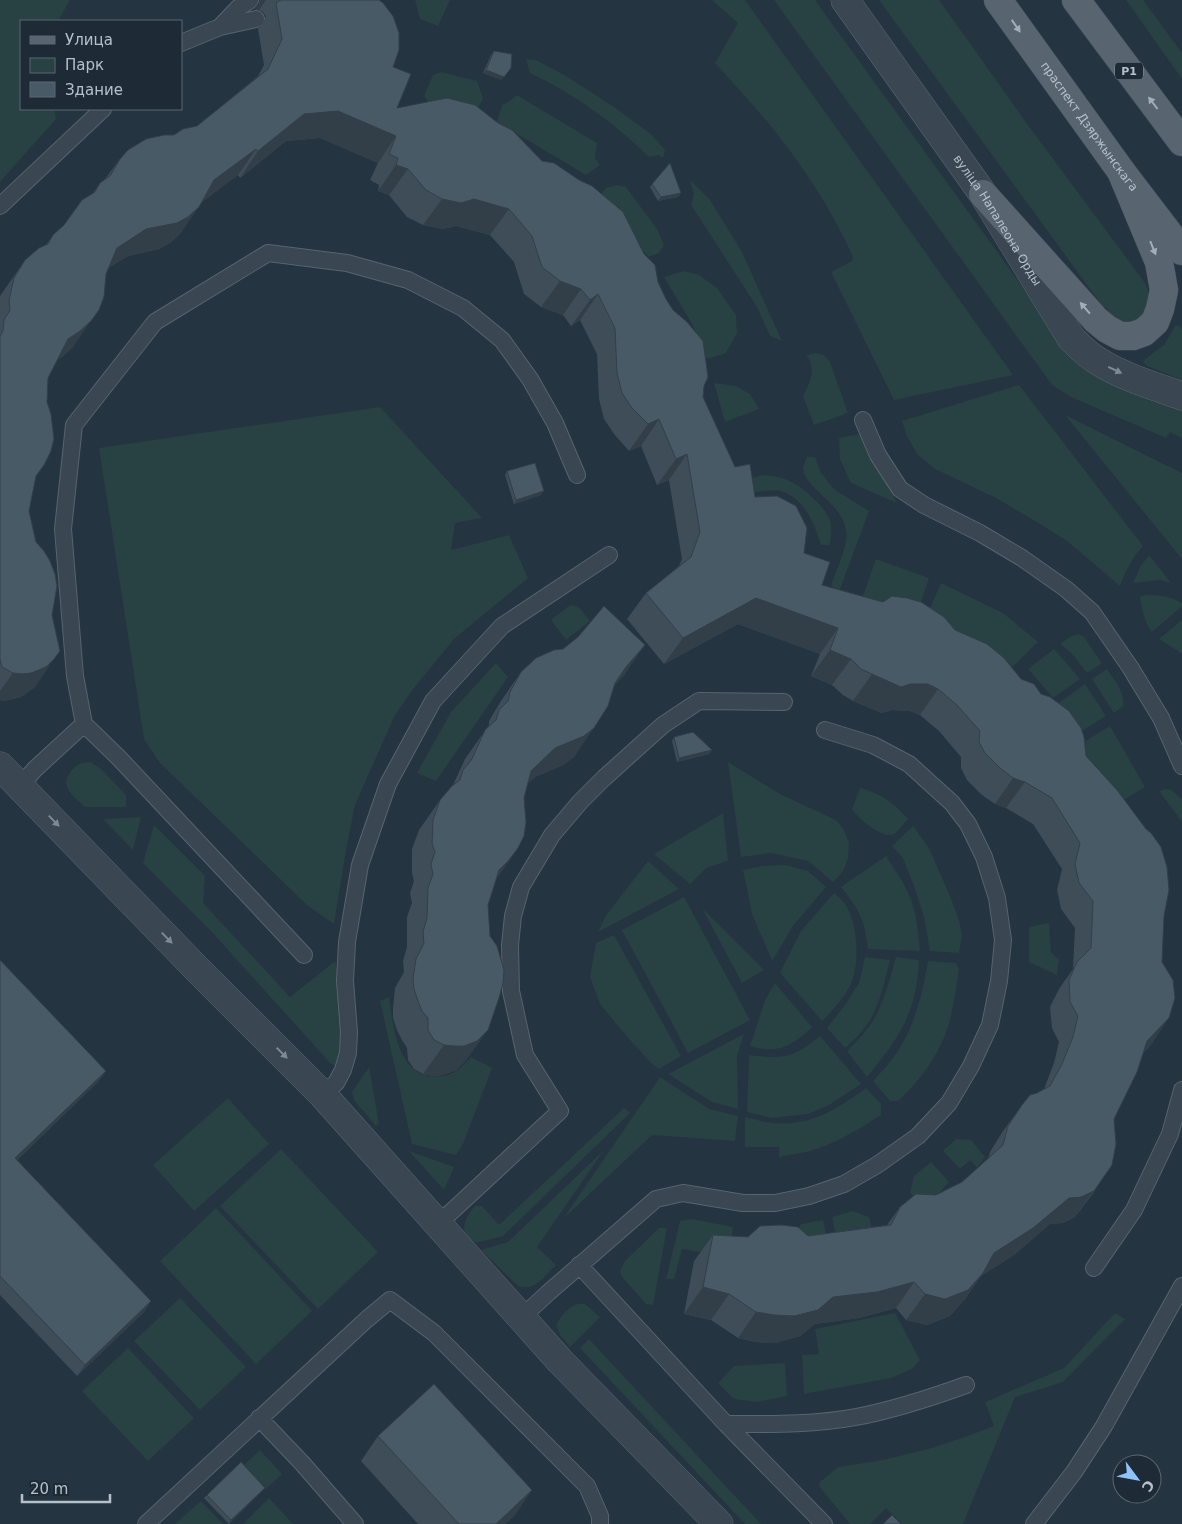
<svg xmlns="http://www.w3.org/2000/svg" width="1182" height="1524" viewBox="0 0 1182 1524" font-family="'DejaVu Sans',sans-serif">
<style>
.green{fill:#284142}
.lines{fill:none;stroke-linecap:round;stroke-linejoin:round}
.service-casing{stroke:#58636e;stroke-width:18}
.minor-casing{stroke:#58636e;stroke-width:29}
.tertiary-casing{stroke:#58636e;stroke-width:29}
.primary-casing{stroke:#434f5a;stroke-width:29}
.service{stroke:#3a4651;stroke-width:16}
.minor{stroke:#3a4651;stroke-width:28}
.tertiary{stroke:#3a4651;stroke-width:28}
.primary{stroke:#586570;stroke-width:28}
.wall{fill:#3f4d59}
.shaded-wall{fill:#333f48}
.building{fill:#495a67;stroke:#333f48}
.oneway{fill:#a3aeb9}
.oneway2{fill:#7e8994}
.labels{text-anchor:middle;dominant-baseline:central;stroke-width:4;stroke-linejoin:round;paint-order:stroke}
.shield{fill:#1e2b36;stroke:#88939e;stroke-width:1}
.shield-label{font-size:11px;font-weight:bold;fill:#b6c0cb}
.street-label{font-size:12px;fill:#b6c0cb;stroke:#1e2b36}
</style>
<rect width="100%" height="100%" fill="#253441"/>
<path class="green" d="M 0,0 L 70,0 L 58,21 L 21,21 L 21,109 L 54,109 L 56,119 L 0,182 Z
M 415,0 L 450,0 L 438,26 L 420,19 Z
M 712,0 L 745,0 L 1013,375 L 894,400 L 831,272 L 852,261 L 853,257 C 833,212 805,169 774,130 C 755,107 735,85 715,63 L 738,23 Z
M 774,0 L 815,0 L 1063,343 L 1118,384 L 1182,410 L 1182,438 L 1170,432 L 1166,438 L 1071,397 L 1052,385 Z
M 879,0 L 939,0 L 1028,125 L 1145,283 C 1155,304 1146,310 1135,328 L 1113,317 L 1105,307 L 1103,307 Z
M 1126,0 L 1143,0 L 1182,53 L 1182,79 Z
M 526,59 L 536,60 L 566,76 L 614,107 L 651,134 L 665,150 L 663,158 L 659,155 L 649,157 C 613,122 576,95 530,73 Z
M 441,72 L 477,81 L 483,98 L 476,112 L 471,114 L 428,101 L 424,96 L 433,75 Z
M 517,95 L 597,143 L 595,158 L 600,165 L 586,175 L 497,122 L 502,105 L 508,102 Z
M 690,180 L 710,200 L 742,252 L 782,341 L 770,336 L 757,307 L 691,205 L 694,194 Z
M 617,185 L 626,187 L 657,229 L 664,245 L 659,253 L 648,257 L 625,226 L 599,198 L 606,188 Z
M 683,271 L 699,275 L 717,288 L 736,315 L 737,333 L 726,353 L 707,359 L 692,324 L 664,277 Z
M 1178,325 L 1182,329 L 1182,380 L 1147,366 L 1143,362 L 1145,359 L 1164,345 L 1175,326 Z
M 816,353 L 824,355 L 830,362 L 848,413 L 814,425 L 803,396 C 810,383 817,367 806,355 Z
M 714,383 L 736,386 L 750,394 L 759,409 L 725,422 Z
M 1019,385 L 1143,546 C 1132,558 1126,570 1120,586 L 1066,540 L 1030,518 L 996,498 L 935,469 L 917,454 L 907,436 L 902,421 Z
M 380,407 L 482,518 L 455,523 L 451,550 L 509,535 L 528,578 L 454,639 L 414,688 L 395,715 L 355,805 L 346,850 L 334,924 L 308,906 L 160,763 L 144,739 L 99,448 Z
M 1065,415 L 1182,473 L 1182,559 Z
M 859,434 L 897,503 L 851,483 L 840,459 L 839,438 Z
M 807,457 L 815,457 L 821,473 L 835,490 L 869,511 L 839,592 L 831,585 C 836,571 849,544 846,530 C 842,503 804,488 803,468 C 803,465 806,460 807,457 Z
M 761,475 C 769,476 777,476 785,479 C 798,483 823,504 829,518 C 833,527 831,536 830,545 L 821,545 C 815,526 806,502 786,493 C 776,489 764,491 754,492 L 751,479 Z
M 1149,555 L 1171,583 L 1160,580 L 1133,583 L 1140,567 Z
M 876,559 L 929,578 L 916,617 L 862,598 Z
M 941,583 L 1003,613 L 1038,642 L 998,681 L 921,629 Z
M 1146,595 C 1161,595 1169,596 1182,603 L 1182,606 L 1152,632 C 1144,622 1142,609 1140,597 Z
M 570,605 L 579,607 L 590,621 L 566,640 L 551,620 Z
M 1182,620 L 1182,654 L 1159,639 Z
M 1078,634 L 1083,636 L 1102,663 L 1087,673 L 1072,654 L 1060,644 L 1070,637 Z
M 1054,649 L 1080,679 L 1053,698 L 1028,669 Z
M 496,663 L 508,677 L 436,781 L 417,773 L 451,712 Z
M 1107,669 C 1114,680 1125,691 1123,706 L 1114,713 L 1092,679 Z
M 1085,684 L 1106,716 L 1080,732 L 1057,704 Z
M 1110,726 L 1145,787 L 1104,812 L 1067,752 Z
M 90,762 L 100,768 L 126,795 L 126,807 L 85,807 C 80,802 71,796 68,789 C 62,779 73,766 82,763 C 83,763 90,762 90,762 Z
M 728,762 L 780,794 L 836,820 L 844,830 L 849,843 L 848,858 L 845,867 L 841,874 L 833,882 L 808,861 L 771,853 L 741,857 Z
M 860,788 C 881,793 894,803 908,819 C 904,823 899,831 894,834 C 883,840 858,818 852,809 Z
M 1165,789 L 1171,790 L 1182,799 L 1182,822 L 1159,791 Z
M 723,813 L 728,861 L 706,868 L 690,884 L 654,854 Z
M 141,817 L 133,850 L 103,819 Z
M 154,825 L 205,876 L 203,903 L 290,997 L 335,961 L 340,984 L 343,1028 L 339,1067 L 331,1064 L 211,931 L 143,863 Z
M 913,826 L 929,848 L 950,896 L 959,920 L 962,935 L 959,953 L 930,951 L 924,917 L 914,886 L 903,858 L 892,846 Z
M 886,856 C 894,869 904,882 910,897 C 917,914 918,933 920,951 L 868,949 C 865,920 859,909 841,887 Z
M 648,861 L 679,889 L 598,932 L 607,914 Z
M 785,865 L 808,871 L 826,887 L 793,926 L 772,961 L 752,914 L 743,870 L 762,866 Z
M 834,893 C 838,897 842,900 845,904 C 858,922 860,964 851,984 C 844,998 833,1010 822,1021 L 780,973 L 801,931 Z
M 684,897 L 750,1020 L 688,1053 L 622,930 Z
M 702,908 L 764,970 L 742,983 Z
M 1049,923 L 1051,952 L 1059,960 L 1057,975 L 1029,962 L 1029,927 Z
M 614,935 L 681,1056 L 659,1069 L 651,1063 L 629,1039 L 600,1004 L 590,977 L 596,943 Z
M 865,957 L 890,960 C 884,984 879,1011 862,1031 C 857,1037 851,1042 845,1048 L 827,1028 L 845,1005 L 859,983 Z
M 896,957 L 919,960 C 917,1013 899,1038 867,1077 L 847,1051 C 857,1041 868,1030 875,1017 C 885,999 890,977 896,957 Z
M 928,961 L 956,963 L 959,969 C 956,987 954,1006 949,1023 C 940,1054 921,1080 898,1101 L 890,1101 L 873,1081 C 879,1074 887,1066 893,1058 C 914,1029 922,996 928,961 Z
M 775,983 L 812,1027 C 791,1047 778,1054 750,1046 L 765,1000 Z
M 389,997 C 393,1024 397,1073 431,1076 C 452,1078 458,1070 471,1057 L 492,1068 L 463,1144 L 456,1155 L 412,1144 L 380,1001 Z
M 744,1034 L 737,1056 L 738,1109 L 712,1102 L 668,1074 Z
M 820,1036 L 861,1084 L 829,1105 L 808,1114 L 772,1118 L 747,1112 L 749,1055 C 783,1059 792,1059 820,1036 Z
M 369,1067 L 379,1124 L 376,1126 L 354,1100 L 352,1092 Z
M 660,1077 L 709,1109 L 738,1116 L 735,1141 L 652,1135 L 563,1219 Z
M 866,1088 L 881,1104 L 881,1115 C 858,1130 833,1145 806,1152 C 797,1154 788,1155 779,1157 L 779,1147 L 745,1147 L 745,1117 C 754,1119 763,1122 772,1123 C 811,1126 836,1110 866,1088 Z
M 228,1098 L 269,1144 L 194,1211 L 153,1165 Z
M 624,1108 L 630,1113 L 503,1236 L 476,1243 C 473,1241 469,1239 466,1236 C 460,1227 469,1212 475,1206 L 482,1206 L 499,1225 Z
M 956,1139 L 971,1140 L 985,1157 L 977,1168 L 970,1160 L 960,1169 L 943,1151 Z
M 281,1149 L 378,1252 L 318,1309 L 220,1206 Z
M 604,1150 L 537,1247 L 556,1265 C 544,1276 535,1292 518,1286 L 481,1250 L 508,1242 Z
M 409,1151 L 454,1167 L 444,1190 Z
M 931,1162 L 949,1182 L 925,1209 L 910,1193 L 914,1176 Z
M 216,1208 L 312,1311 L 256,1364 L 160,1261 Z
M 853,1211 L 869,1217 L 874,1236 L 836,1237 L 832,1217 Z
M 692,1219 L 733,1227 L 730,1257 L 682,1249 L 674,1279 L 666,1279 L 680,1221 Z
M 823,1220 L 828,1242 L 796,1235 L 801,1224 Z
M 659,1228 L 667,1228 L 653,1305 L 646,1304 L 622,1277 L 620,1271 L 625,1261 Z
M 180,1298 L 246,1367 L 200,1410 L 134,1341 Z
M 578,1304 L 585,1304 L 600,1317 L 570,1347 L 560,1335 L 556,1325 C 562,1314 567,1308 578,1304 Z
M 895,1313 L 920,1360 L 912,1369 L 891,1378 L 804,1394 L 802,1355 L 819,1354 L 815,1329 Z
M 1115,1313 L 1125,1319 L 1063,1382 L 1015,1397 L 963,1524 L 902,1524 L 886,1508 L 870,1524 L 850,1524 L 819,1486 L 820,1482 L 838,1467 L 883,1460 L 928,1449 L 965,1437 L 994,1426 L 985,1402 L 1064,1368 Z
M 589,1339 L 761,1524 L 745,1524 L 580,1348 Z
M 128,1348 L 194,1418 L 148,1461 L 82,1391 Z
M 785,1363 L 787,1396 L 757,1402 L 734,1399 L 718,1383 L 734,1366 Z
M 260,1450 L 282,1474 L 266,1489 L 244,1465 Z
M 269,1498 L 293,1524 L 243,1524 Z
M 201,1501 L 223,1524 L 175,1524 Z"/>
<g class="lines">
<g class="service-casing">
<path id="service" d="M 220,27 L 238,8 L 250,0
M 181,43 L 220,27 L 256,19
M 0,206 L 103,109
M 863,420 L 878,455 L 900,489 L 924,505 L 980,533 L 1022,558 L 1066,589 L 1092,612 L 1130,667 L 1161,718 L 1182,766
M 84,724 L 119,758 L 304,955
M 20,786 L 35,769 L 84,724 L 75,676 L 63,529 L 74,425 L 155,322 L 268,253 L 347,263 L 408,280 L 463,308 L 502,340 L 530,379 L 555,423 L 577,475
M 322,1094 L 336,1083 L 343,1070 L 348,1053 L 349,1032 L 345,981 L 347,942 L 360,865 L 388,784 L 433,701 L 502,626 L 609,555
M 437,1223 L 450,1213 L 560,1111 L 525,1055 L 511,991 L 510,945 L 513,916 L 521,887 L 552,835 L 580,802 L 604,778 L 663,725 L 699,701 L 784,702
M 579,1265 L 726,1424 L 824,1524
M 1094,1268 L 1134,1210 L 1170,1134 L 1182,1090
M 522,1317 L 548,1293 L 656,1199 L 683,1193 L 743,1203 L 775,1203 L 809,1196 L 844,1184 L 877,1165 L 918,1136 L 949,1103 L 971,1066 L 990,1025 L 999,981 L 1003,940 L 997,898 L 984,857 L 968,824 L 952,803 L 909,764 L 873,745 L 825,730
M 259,1418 L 302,1463 L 355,1524
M 726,1424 C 769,1424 813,1425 856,1417 C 894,1410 930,1398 966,1385
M 146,1524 L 366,1320 L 390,1300 L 434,1333 L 587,1486 L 600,1516 L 600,1524
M 1034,1524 L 1074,1472 L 1104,1426 L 1182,1286"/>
</g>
<g class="minor-casing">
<path id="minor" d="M 0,766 L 196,968 L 322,1094 L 560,1361 L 719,1524"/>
</g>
<g class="tertiary-casing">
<g id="tertiary">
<path id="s1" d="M 845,0 L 983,194 L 1071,338 C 1079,346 1087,355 1098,361 C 1123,377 1154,386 1182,396"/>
</g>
</g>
<g class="primary-casing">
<g id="primary">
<path id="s2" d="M 998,0 L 1121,171 L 1182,251"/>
<path d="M 1076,0 L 1182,142"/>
<path d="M 983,194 L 1096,320 L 1107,329 L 1120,336 L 1133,336 L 1144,332 L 1155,322 L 1160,309 L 1164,290 L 1159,262 L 1121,171"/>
</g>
</g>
<use href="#service" class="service"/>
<use href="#minor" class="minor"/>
<use href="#tertiary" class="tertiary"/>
<use href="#primary" class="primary"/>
</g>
<path class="wall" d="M 260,0 L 379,0 L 393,67 L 397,108 L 658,282 L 704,386 L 703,397 L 735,467 L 755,497 L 804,553 L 822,585 L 955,630 L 1021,679 L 1086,756 L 1164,916 L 1151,1045 L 1143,1053 L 1114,1119 L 1094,1192 L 1075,1217 L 1063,1223 L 1050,1224 L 1014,1255 L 981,1276 L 965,1299 L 950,1316 L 927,1325 L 906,1320 L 896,1308 L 859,1318 L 815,1324 L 800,1336 L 775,1343 L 756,1342 L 738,1338 L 711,1320 L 684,1314 L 694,1261 L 713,1235 L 748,1237 L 808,1236 L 887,1225 L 900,1207 L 936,1195 L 962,1182 L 988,1159 L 990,1152 L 1003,1131 L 1022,1105 L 1037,1093 L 1044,1089 L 1054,1063 L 1059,1042 L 1052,1028 L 1050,1007 L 1059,989 L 1073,969 L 1075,928 L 1061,909 L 1057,890 L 1062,869 L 1033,824 L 1006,808 L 995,804 L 982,795 L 967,780 L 961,768 L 961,757 L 939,731 L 920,715 L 910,711 L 892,710 L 882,713 L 853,701 L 843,695 L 832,685 L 811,676 L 820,654 L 738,624 L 664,664 L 627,619 L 646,593 L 679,566 L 682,559 L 669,480 L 657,485 L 641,446 L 629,451 L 614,434 L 604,419 L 599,399 L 597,354 L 580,320 L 571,326 L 563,315 L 541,307 L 524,294 L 514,262 L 490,235 L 456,226 L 443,229 L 423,225 L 407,217 L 389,195 L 378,191 L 379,185 L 370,180 L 378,163 L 320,138 L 286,141 L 240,178 L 238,175 L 201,202 L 180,234 L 170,243 L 159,249 L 128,256 L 108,268 L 73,347 L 62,357 L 57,360 L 48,378 L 36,477 L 29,511 L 36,686 L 28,692 L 21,697 L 4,701 L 0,700 L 0,296 L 25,260 L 46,245 L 53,235 L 64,225 L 93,193 L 100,183 L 105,179 L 120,159 L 197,126 L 258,76 L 264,65 L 258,29 L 266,17 L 263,12 L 259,10 L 254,9 L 259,2 Z
M 494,51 L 501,80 L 483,73 L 491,55 Z
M 652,184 L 681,193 L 678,197 L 658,201 L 650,187 Z
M 507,471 L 541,495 L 514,504 L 505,475 Z
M 521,672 L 625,674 L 614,686 L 574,757 L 563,765 L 535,777 L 527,784 L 488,905 L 467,1059 L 456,1070 L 443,1075 L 434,1076 L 423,1074 L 414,1069 L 408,1060 L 407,1048 L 402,1040 L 397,1030 L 393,1018 L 393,1008 L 395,988 L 404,972 L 403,961 L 407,947 L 407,917 L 412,903 L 410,893 L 414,881 L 412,873 L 412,849 L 419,830 L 440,800 L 453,785 L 465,759 L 489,725 L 489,721 L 501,701 Z
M 674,737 L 712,750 L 709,754 L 677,762 L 672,741 Z
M 0,960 L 106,1071 L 98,1082 L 17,1160 L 151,1301 L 144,1312 L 77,1376 L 0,1295 Z
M 378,1436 L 532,1490 L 514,1516 L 505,1524 L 418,1524 L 361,1461 Z
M 265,1488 L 229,1524 L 204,1498 L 207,1495 Z"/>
<path class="shaded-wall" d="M 261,0 L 266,0 L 259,10 L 254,9 Z
M 511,68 L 501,80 L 483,73 L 486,70 Z
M 338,111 L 396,136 L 378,163 L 320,138 L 286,141 L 240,178 L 258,151 L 304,114 Z
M 256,149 L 238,175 L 196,207 L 214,180 Z
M 396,165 L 408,169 L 389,195 L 378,191 Z
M 681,193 L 678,197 L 658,201 L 661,197 Z
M 442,199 L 474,199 L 509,209 L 490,235 L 456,226 L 443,229 L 423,225 Z
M 199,207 L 180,234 L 170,243 L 159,249 L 128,256 L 99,274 L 117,248 L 146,229 Z
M 560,281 L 581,289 L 563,315 L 541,307 Z
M 598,294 L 580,320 L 571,326 L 590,300 Z
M 91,321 L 73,347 L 62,357 L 49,365 L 68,339 Z
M 659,419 L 641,446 L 629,451 L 648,424 Z
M 687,454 L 669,480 L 657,485 L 676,459 Z
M 544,491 L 541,495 L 514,504 L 516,500 Z
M 756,598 L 838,628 L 820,654 L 738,624 L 664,664 L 683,638 Z
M 645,645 L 625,674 L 605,696 L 626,667 Z
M 830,650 L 851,659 L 832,685 L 811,676 Z
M 54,659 L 36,686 L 28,692 L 21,697 L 12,699 L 4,701 L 0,700 L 0,691 L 13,673 Z
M 872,674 L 910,684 L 928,684 L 938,689 L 920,715 L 910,711 L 892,710 L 882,713 L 853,701 Z
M 594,728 L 574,757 L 563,765 L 535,777 L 510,800 L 531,771 L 555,748 Z
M 712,750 L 709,754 L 677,762 L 679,758 Z
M 1013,778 L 1025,782 L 1006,808 L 995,804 Z
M 518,848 L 489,890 L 499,870 Z
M 1169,1018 L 1151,1045 L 1128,1068 L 1147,1041 Z
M 488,1030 L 467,1059 L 456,1070 L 443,1075 L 434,1076 L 423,1074 L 444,1045 Z
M 106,1071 L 98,1082 L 7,1169 L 15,1158 Z
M 1112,1165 L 1075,1217 L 1063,1223 L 1050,1224 L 1014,1255 L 981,1276 L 965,1299 L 950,1316 L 927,1325 L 906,1320 L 925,1294 L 994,1253 Z
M 914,1282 L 896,1308 L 859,1318 L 815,1324 L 800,1336 L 775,1343 L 756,1342 L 738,1338 L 756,1312 Z
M 703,1287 L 729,1294 L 711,1320 L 684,1314 Z
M 151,1301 L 144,1312 L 77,1376 L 85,1365 Z
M 265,1488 L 229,1524 L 231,1520 Z
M 532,1490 L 514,1516 L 505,1524 L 496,1524 Z"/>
<path class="building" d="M 281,0 L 379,0 L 383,3 L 393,16 L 399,33 L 399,50 L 393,67 L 411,74 L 397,108 L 447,98 L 475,105 L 498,123 L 512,130 L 542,161 L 554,163 L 579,180 L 592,186 L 623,212 L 644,254 L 655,265 L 658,282 L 666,299 L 673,310 L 687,322 L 703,341 L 708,377 L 704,386 L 703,397 L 735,467 L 750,464 L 755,497 L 777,496 L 796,506 L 807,528 L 804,553 L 830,562 L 822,585 L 883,602 L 892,596 L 907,598 L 921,602 L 944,617 L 955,630 L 987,644 L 1004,658 L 1021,679 L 1034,684 L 1041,694 L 1050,697 L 1069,711 L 1081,728 L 1084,737 L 1086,756 L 1117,790 L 1146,829 L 1151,833 L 1161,847 L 1167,867 L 1169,890 L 1164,916 L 1162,962 L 1173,980 L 1175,998 L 1169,1018 L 1147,1041 L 1137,1072 L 1114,1119 L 1116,1144 L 1112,1165 L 1094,1191 L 1081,1197 L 1069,1198 L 1033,1228 L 994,1253 L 983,1273 L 968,1290 L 945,1299 L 925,1294 L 914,1282 L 877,1292 L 833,1297 L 818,1310 L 794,1316 L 774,1315 L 756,1312 L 729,1294 L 703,1287 L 713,1235 L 748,1237 L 760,1226 L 781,1225 L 798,1227 L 808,1236 L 891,1225 L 900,1207 L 916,1194 L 936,1195 L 962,1182 L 1003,1145 L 1008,1126 L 1022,1105 L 1030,1095 L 1037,1093 L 1050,1086 L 1062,1064 L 1073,1037 L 1078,1016 L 1070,1002 L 1069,980 L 1077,962 L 1091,948 L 1093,901 L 1079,883 L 1075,864 L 1080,843 L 1052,798 L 1025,782 L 1013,778 L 1000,768 L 985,753 L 979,742 L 980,731 L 957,705 L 938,689 L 928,684 L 910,684 L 901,687 L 872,674 L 861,669 L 851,659 L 830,650 L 838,628 L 756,598 L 683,638 L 646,593 L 691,557 L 700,532 L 687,454 L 676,459 L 659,419 L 648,424 L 632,408 L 622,393 L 617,373 L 615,328 L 598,294 L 590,300 L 581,289 L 560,281 L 542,267 L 532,236 L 509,209 L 474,199 L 461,203 L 442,199 L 426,190 L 408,169 L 396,165 L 398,158 L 389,154 L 396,136 L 338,111 L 304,114 L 258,151 L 256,149 L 214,180 L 199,207 L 188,217 L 177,223 L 146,229 L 117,248 L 106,274 L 104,297 L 99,310 L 91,321 L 80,331 L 68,339 L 48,378 L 47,402 L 51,414 L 54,439 L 51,451 L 44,465 L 36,476 L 29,511 L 36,542 L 44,551 L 50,561 L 55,574 L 57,586 L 52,615 L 60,651 L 54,659 L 47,666 L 39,670 L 31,673 L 22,674 L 13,673 L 2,667 L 0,659 L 0,336 L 3,331 L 4,320 L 10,310 L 9,300 L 14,278 L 25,260 L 39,248 L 48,244 L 53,235 L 64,225 L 82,200 L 95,192 L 100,183 L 110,176 L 120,159 L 128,150 L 146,139 L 164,135 L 174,135 L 183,129 L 197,126 L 268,69 L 282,39 L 276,3 Z
M 494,51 L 512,54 L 511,68 L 504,77 L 486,70 Z
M 670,163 L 681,193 L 661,197 L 652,184 Z
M 535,463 L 544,491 L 516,500 L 507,471 Z
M 604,606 L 645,645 L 626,667 L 615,683 L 608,706 L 594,728 L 584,736 L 555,748 L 531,771 L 524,798 L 526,822 L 524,836 L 518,848 L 509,860 L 499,870 L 488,905 L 490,936 L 497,946 L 504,970 L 503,983 L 499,998 L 488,1030 L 477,1041 L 464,1046 L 454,1046 L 444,1045 L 434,1040 L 428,1030 L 428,1018 L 422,1011 L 418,1001 L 414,989 L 413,979 L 416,959 L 424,943 L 423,932 L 427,918 L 428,888 L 433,874 L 431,864 L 435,852 L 432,844 L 433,820 L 440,800 L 452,786 L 460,780 L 463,770 L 472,759 L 485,730 L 496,720 L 499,710 L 508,701 L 510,692 L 521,672 L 536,658 L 554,650 L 563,649 L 578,637 Z
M 693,732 L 712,750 L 679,758 L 674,737 Z
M 0,960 L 106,1071 L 15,1158 L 151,1301 L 85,1365 L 0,1276 Z
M 434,1384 L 532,1490 L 496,1524 L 459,1524 L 378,1436 Z
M 241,1462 L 265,1488 L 231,1520 L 207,1495 Z
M 892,1515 L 901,1524 L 883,1524 Z"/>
<defs><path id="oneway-solid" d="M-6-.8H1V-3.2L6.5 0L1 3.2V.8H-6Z" transform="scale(1.25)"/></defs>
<g class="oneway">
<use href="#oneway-solid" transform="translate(1016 26) rotate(55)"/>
<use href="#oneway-solid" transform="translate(1153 103) rotate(-127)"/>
<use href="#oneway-solid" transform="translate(1153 248) rotate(68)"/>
<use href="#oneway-solid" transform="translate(1085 308) rotate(-131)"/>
</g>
<g class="oneway2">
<use href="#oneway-solid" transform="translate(1115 370) rotate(25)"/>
<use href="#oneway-solid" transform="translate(54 821) rotate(46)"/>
<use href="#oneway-solid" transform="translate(167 938) rotate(46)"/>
<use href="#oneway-solid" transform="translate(282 1053) rotate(45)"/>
</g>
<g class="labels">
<rect class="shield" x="1115" y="62.5" width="28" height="17" rx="4"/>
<g class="shield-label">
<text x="1129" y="71">Р1</text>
</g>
<g class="street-label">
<text stroke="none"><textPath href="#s2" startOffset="156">праспект Дзяржынскага</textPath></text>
<text stroke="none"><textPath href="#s1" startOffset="268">вуліца Напалеона Орды</textPath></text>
</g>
</g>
<rect x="20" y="20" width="162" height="90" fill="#1e2b36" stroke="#5b6772"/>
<rect x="30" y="36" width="25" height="8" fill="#586570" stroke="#5b6772"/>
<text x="65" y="45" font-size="15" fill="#b6c0cb">Улица</text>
<rect x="30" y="58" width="25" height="15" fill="#284142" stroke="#5b6772"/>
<text x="65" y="70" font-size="15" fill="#b6c0cb">Парк</text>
<rect x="30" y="82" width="25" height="15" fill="#495a67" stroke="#5b6772"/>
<text x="65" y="95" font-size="15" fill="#b6c0cb">Здание</text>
<g transform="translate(1137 1479) rotate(122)"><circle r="24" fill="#1e2b36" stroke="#5b6772"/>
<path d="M0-4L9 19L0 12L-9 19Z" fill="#8ec2f9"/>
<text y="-8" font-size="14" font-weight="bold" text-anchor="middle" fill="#b6c0cb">С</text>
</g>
<path d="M22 1494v8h88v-8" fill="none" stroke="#b6c0cb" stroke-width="2.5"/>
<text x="30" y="1494" font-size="15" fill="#b6c0cb" stroke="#1e2b36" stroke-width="4" paint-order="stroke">20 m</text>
</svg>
